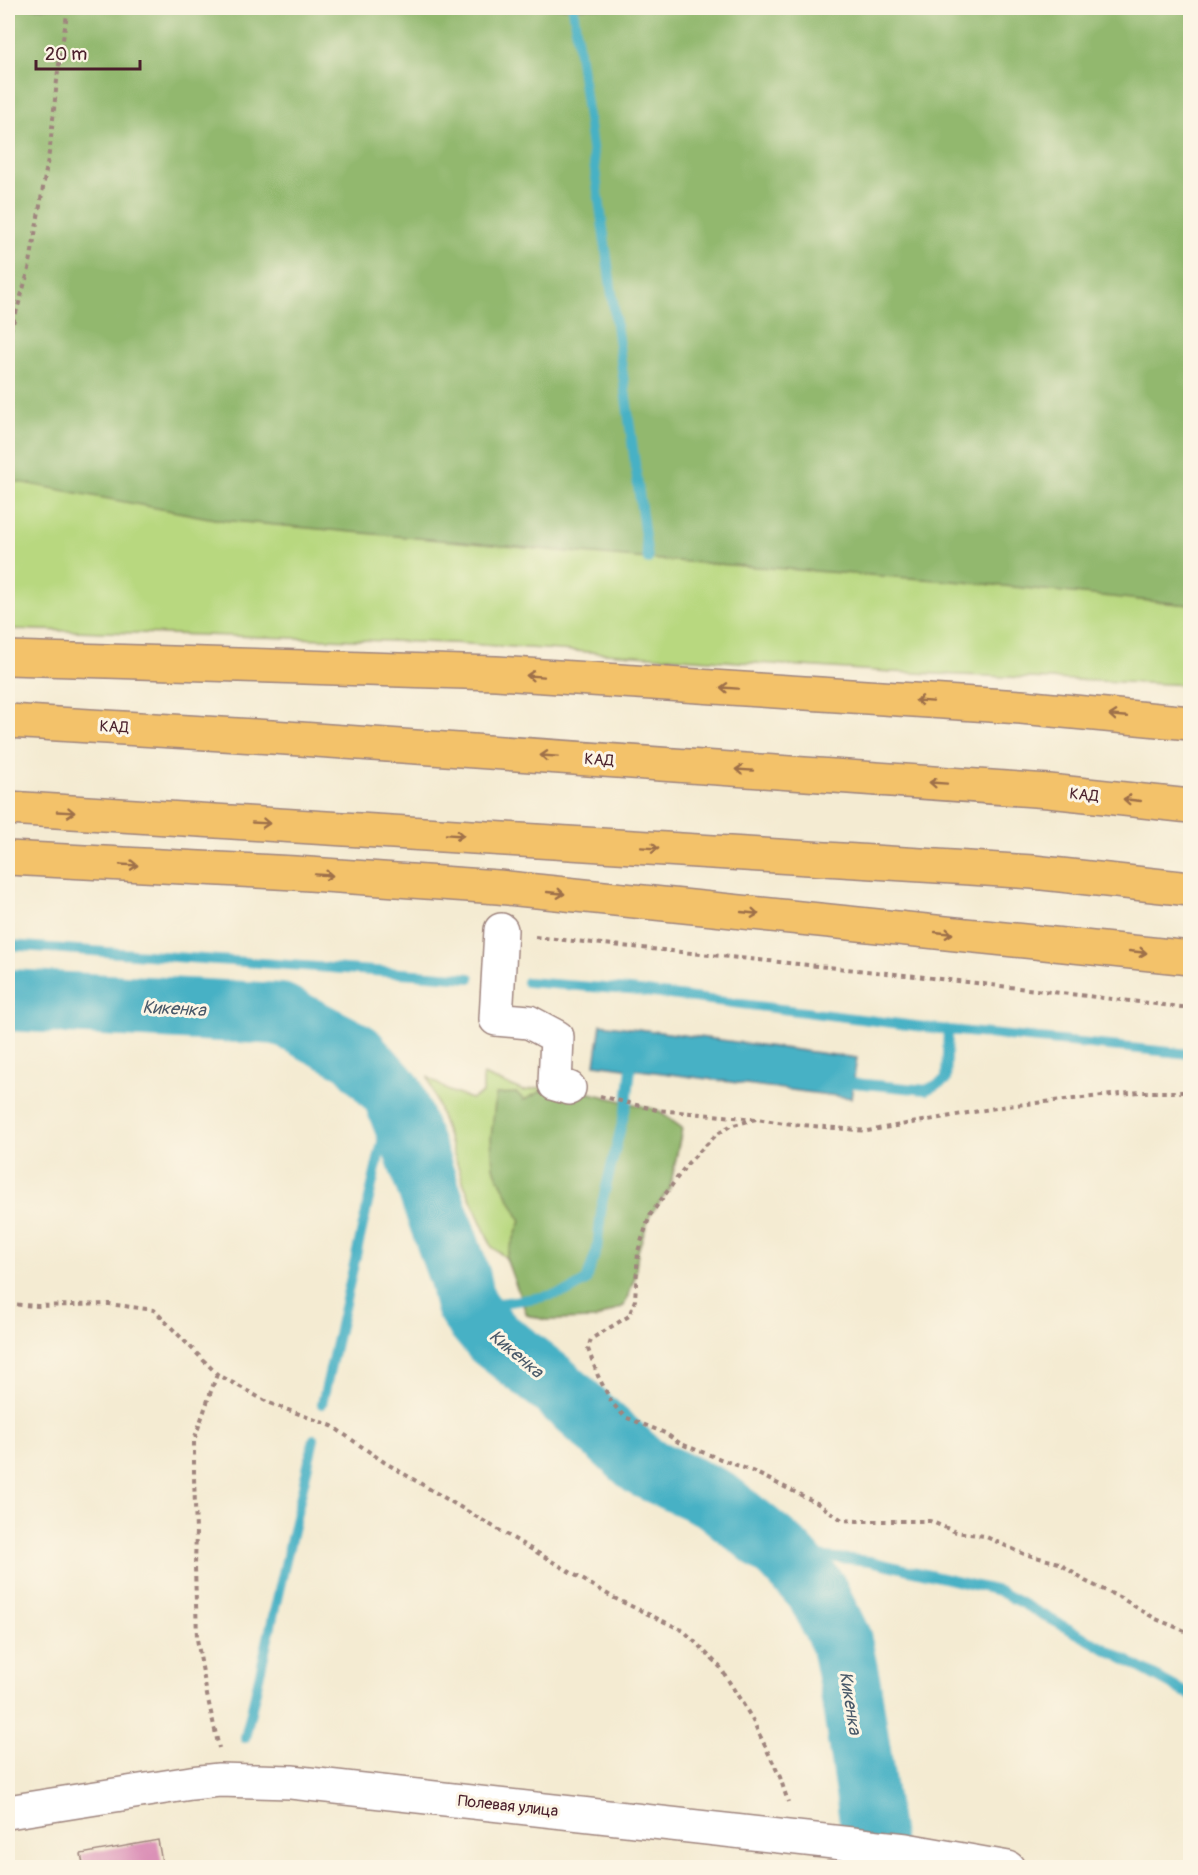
<svg xmlns="http://www.w3.org/2000/svg" width="1198" height="1875" viewBox="0 0 1198 1875" font-family="Pangolin,sans-serif">
<style>
.green{fill:#b8d87f;stroke:#817c55;stroke-width:1.5}
.forest{fill:#92b86e;stroke:#6e6c4c;stroke-width:1.5}
.water{fill:#47b1c5;stroke:#486878;stroke-width:1.5}
.lines{fill:none;stroke-linecap:round;stroke-linejoin:round}
.stream{stroke:#47b1c5;stroke-width:10}
.river{stroke:#47b1c5;stroke-width:62}
.building{fill:#db91b7}
.minor-casing{stroke:#9f857e;stroke-width:36}
.highway-casing{stroke:#9f857e;stroke-width:36}
.path{stroke:#9f857e;stroke-width:4;stroke-dasharray:4.5 4.5;stroke-linecap:butt}
.minor{stroke:#fff;stroke-width:33}
.highway{stroke:#f3c26a;stroke-width:33}
.oneway{stroke:#9e704a}
.labels{text-anchor:middle;dominant-baseline:central;stroke-width:6;stroke-linejoin:round;paint-order:stroke}
.street-label{font-size:16px;fill:#4a1f2b;stroke:#fcf5e5}
.water-label{font-size:18px;font-style:italic;fill:#495969;stroke:#fcf5e5}
</style>
<rect width="100%" height="100%" fill="#fcf5e5"/>
<filter id="ink" filterUnits="userSpaceOnUse"><feTurbulence type="fractalNoise" baseFrequency=".0167" numOctaves="2"/><feDisplacementMap in="SourceGraphic" scale="12" xChannelSelector="R" yChannelSelector="G"/><feConvolveMatrix kernelMatrix="1 2 1 2 8 2 1 2 1" color-interpolation-filters="sRGB"/></filter>
<filter id="wash" filterUnits="userSpaceOnUse"><feTurbulence type="fractalNoise" baseFrequency=".008" numOctaves="4" result="noise"/><feDisplacementMap in="SourceGraphic" scale="24" xChannelSelector="R" yChannelSelector="G"/><feGaussianBlur stdDeviation="1.35" result="paint"/><feColorMatrix in="noise" values="0 0 0 0 0 0 0 0 0 0 0 0 0 0 0 0 0 1.4 0 .05"/><feComposite in="paint" operator="in"/></filter>
<g filter="url(#wash)">
<rect width="100%" height="100%" fill="#f4ebd2"/>
<path class="green" d="M 8,8 L 1190,8 L 1132,599 L 1190,605 L 1190,685 L 892,672 L 452,643 L 8,629 Z
M 483,1075 L 524,1091 L 555,1084 L 657,1110 L 682,1128 L 670,1188 L 650,1215 L 638,1251 L 635,1277 L 624,1306 L 595,1319 L 546,1320 L 527,1315 L 506,1258 L 492,1247 L 464,1184 L 428,1077 L 449,1091 L 471,1099 L 483,1093 Z"/>
<path class="forest" d="M 8,8 L 1190,8 L 1190,605 L 964,582 L 648,559 L 220,520 L 8,480 Z
M 555,1084 L 657,1110 L 682,1128 L 670,1188 L 650,1215 L 638,1251 L 635,1277 L 624,1306 L 595,1319 L 546,1320 L 527,1315 L 506,1258 L 521,1221 L 493,1167 L 491,1138 L 496,1094 L 517,1093 L 524,1100 Z"/>
<path class="water" d="M 601,1024 L 857,1058 L 851,1098 L 595,1064 Z"/>
<g class="lines">
<path class="stream" d="M 573,8 L 648,559
M 8,945 L 470,978
M 527,982 L 630,990 L 948,1030 L 946,1080 L 926,1090 L 854,1083
M 948,1030 L 1190,1054
M 471,1312 L 493,1304 L 543,1297 L 569,1291 L 586,1281 L 597,1249 L 602,1203 L 627,1103 L 631,1068
M 322,1404 L 393,1094
M 782,1553 L 870,1561 L 999,1591 L 1190,1695
M 245,1738 L 314,1439
M 875,1865 L 892,1868"/>
<path class="river" d="M 8,1000 L 280,1014 L 356,1053 L 393,1094 L 416,1154 L 460,1278 L 465,1302 L 471,1312 L 493,1338 L 551,1383 L 644,1467 L 715,1499 L 782,1553 L 816,1590 L 841,1641 L 850,1685 L 873,1839 L 875,1868"/>
</g>
<g id="blocks">
<path class="building" d="M 158,1840 L 163,1868 L 84,1868 L 81,1854 Z"/>
</g>
</g>
<g filter="url(#ink)">
<use href="#blocks" fill-opacity="0" stroke="#9f857e" stroke-width="1.5"/>
<g class="lines">
<g class="minor-casing">
<path id="minor" d="M 501,930 L 496,1019 L 529,1022 L 557,1037 L 555,1084 L 569,1088
M 8,1812 L 191,1783 L 219,1780 L 291,1782 L 906,1850 L 1008,1868"/>
</g>
<g class="highway-casing">
<path id="highway" d="M 8,658 L 496,673 L 1021,707 L 1190,723
M 8,721 L 272,737 L 1049,791 L 1190,806
M 8,808 L 1033,872 L 1190,889
M 8,858 L 295,873 L 498,887 L 1190,958"/>
</g>
<path class="path" d="M 8,340 L 29,269 L 50,147 L 58,71 L 68,8
M 535,937 L 915,976 L 1190,1008
M 600,1096 L 657,1110 L 756,1119 L 792,1124 L 867,1131 L 1007,1106 L 1140,1092 L 1190,1092
M 756,1119 L 730,1126 L 715,1136 L 688,1163 L 650,1215 L 638,1251 L 635,1300 L 629,1316 L 591,1339 L 588,1349 L 598,1376 L 612,1403 L 625,1417 L 665,1433 L 681,1444 L 752,1471 L 817,1503 L 842,1520 L 857,1521 L 930,1521 L 956,1532 L 984,1536 L 1024,1554 L 1059,1563 L 1085,1581 L 1121,1598 L 1156,1619 L 1190,1633
M 8,1304 L 37,1306 L 109,1304 L 154,1310 L 217,1374 L 269,1403 L 332,1426 L 384,1462 L 614,1598 L 684,1631 L 720,1667 L 751,1717 L 780,1777 L 788,1802
M 217,1374 L 194,1440 L 194,1478 L 196,1531 L 195,1566 L 197,1639 L 207,1695 L 219,1748"/>
<use href="#minor" class="minor"/>
<use href="#highway" class="highway"/>
</g>
<defs><path id="oneway-shaft" d="M-6 0H5M1.5-3L5.5 0L1.5 3" fill="none" stroke-width="1.6" stroke-linecap="round" stroke-linejoin="round" transform="scale(1.5)"/></defs>
<g class="oneway">
<use href="#oneway-shaft" transform="translate(535 676) rotate(-176)"/>
<use href="#oneway-shaft" transform="translate(729 688) rotate(-176)"/>
<use href="#oneway-shaft" transform="translate(924 701) rotate(-176)"/>
<use href="#oneway-shaft" transform="translate(1118 716) rotate(-175)"/>
<use href="#oneway-shaft" transform="translate(549 756) rotate(-176)"/>
<use href="#oneway-shaft" transform="translate(744 770) rotate(-176)"/>
<use href="#oneway-shaft" transform="translate(938 783) rotate(-176)"/>
<use href="#oneway-shaft" transform="translate(1132 800) rotate(-174)"/>
<use href="#oneway-shaft" transform="translate(66 812) rotate(3)"/>
<use href="#oneway-shaft" transform="translate(261 823) rotate(3)"/>
<use href="#oneway-shaft" transform="translate(455 835) rotate(4)"/>
<use href="#oneway-shaft" transform="translate(650 848) rotate(4)"/>
<use href="#oneway-shaft" transform="translate(129 865) rotate(3)"/>
<use href="#oneway-shaft" transform="translate(324 875) rotate(4)"/>
<use href="#oneway-shaft" transform="translate(556 893) rotate(6)"/>
<use href="#oneway-shaft" transform="translate(750 913) rotate(6)"/>
<use href="#oneway-shaft" transform="translate(944 933) rotate(6)"/>
<use href="#oneway-shaft" transform="translate(1138 952) rotate(6)"/>
</g>
</g>
<g class="labels">
<g class="street-label">
<text transform="translate(114 727) rotate(3)">КАД</text>
<text transform="translate(599 760) rotate(4)">КАД</text>
<text transform="translate(1084 795) rotate(6)">КАД</text>
<text transform="translate(508 1806) rotate(6)">Полевая улица</text>
</g>
<g class="water-label">
<text transform="translate(174 1009) rotate(3)">Кикенка</text>
<text transform="translate(516 1354) rotate(40)">Кикенка</text>
<text transform="translate(850 1703) rotate(81)">Кикенка</text>
</g>
</g>
<rect width="1198" height="1875" fill="none" stroke="#fcf5e5" stroke-width="30"/>
<path d="M36 60v9h104v-9" fill="none" stroke="#4a1f2b" stroke-width="3"/>
<text x="45" y="60" font-size="18" fill="#4a1f2b" stroke="#fcf5e5" stroke-width="4.5" paint-order="stroke">20 m</text>
</svg>
